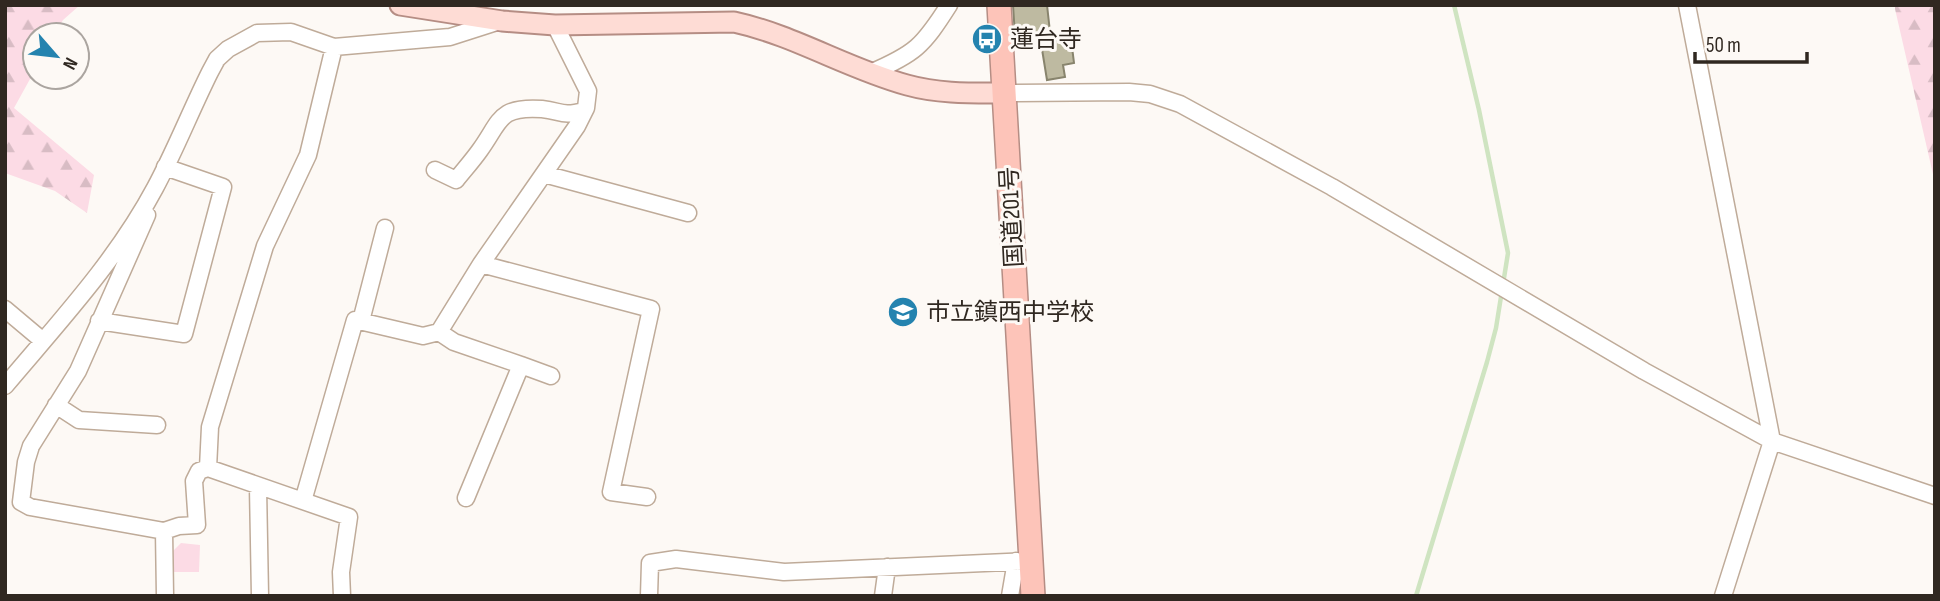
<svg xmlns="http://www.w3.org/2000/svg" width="1940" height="601" viewBox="0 0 1940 601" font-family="'Sofia Sans Condensed','Noto Sans JP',sans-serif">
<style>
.green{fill:#fcdbe5}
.forest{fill:url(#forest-firs)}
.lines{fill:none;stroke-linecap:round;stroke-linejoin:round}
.stream{stroke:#cfe4c1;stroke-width:4.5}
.building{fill:#bebaa1;stroke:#88846d;stroke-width:2}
.minor-casing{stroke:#bfab99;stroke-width:19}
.major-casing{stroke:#b58d84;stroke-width:23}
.highway-casing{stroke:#b58d84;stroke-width:26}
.minor{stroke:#fff;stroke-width:16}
.major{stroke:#fedcd5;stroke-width:19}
.highway{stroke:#fdc4b9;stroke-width:23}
.labels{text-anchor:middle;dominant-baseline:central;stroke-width:6;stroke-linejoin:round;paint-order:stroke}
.poi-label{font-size:24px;fill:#302821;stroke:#fdf9f5;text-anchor:start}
.street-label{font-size:24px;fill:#302821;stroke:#fdf9f5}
</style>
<defs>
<pattern id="forest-firs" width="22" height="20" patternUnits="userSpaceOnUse" patternTransform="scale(1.75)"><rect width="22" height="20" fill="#fcdbe5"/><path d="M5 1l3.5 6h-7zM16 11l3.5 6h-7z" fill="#d8bcc4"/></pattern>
</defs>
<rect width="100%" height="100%" fill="#fdf9f5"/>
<path class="green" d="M 181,543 L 200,545 L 199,572 L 172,572 L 172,552 Z"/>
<path class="forest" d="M 5,5 L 80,5 L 63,20 L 54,35 L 35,35 L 35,70 L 14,108 L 94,175 L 87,213 L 55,191 L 5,173 Z
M 1895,5 L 1935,5 L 1935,183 L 1895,9 Z"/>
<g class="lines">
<path class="stream" d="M 1416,596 L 1487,362 L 1496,328 L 1508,253 L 1479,110 L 1454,5"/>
</g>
<path class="building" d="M 1013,5 L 1047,5 L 1050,32 L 1015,36 Z
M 1071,39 L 1074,63 L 1063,65 L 1065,77 L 1047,80 L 1041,43 Z"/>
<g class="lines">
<g class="minor-casing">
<path id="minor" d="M 1687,5 L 1772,441 L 1723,596
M 334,47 L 308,155 L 265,246 L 210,427 L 208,468 L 349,517 L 341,572 L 342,596
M 870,73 C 915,54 923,46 949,5
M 1005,93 L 1129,92 L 1150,94 L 1180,104 L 1332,187 L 1644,371 L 1772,441 L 1935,496
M 435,170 L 456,180 C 464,170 473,160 480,150 C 501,121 498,106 542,109 C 562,111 561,117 584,111
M 544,174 L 688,213
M 147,215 L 78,371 L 31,446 L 26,462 L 21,502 L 30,507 L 164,531
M 481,264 L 651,309 L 611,492 L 647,497
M 5,309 L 43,341
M 99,321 L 184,334 L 223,187 L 165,167
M 361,321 L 385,228
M 439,332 L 454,342 L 521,365 L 466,498
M 521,365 L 551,376
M 5,386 C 58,323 116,261 155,188 C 175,151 191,110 210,72 L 217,59 L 228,49 L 257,33 L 291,32 L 334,47 L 450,37 L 500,21
M 56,405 L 79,420 L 157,425
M 258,487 L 260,596
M 303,501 L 355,320 L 423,336 L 439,332 L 481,264 L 577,126 L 586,108 L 588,91 L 555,25
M 165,596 L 164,531 L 179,526 L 197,525 L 194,481 L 199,471 L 208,468
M 649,596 L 650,563 L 676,559 L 784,572 L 1031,561
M 883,596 L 887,567
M 1010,596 L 1016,561"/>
</g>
<g class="major-casing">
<path id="major" d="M 400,5 L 502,21 L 555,25 L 734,22 C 794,35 848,69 907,85 C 939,94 972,93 1005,93"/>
</g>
<g class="highway-casing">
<path id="highway" d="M 999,5 L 1033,596"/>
</g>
<use href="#minor" class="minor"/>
<use href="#major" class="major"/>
<use href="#highway" class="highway"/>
</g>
<defs>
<g id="bus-disc" transform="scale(1.575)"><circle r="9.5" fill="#2483af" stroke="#fdf9f5"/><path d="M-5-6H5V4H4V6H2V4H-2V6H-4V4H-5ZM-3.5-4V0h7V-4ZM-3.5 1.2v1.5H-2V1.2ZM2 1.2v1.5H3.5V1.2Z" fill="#fff"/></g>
<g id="school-disc" transform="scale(1.575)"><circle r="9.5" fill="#2483af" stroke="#fdf9f5"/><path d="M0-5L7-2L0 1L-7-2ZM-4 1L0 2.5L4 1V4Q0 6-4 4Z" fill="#fff"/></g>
</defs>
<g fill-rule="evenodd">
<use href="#bus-disc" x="987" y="39"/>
<use href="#school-disc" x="903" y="312"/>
</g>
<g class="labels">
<g class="poi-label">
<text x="1010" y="39">蓮台寺</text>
<text x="926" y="312">市立鎮西中学校</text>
</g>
<g class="street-label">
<text transform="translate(1012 217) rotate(-93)">国道201号</text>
</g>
</g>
<rect width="1940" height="601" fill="none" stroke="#302821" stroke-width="14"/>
<g transform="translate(56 56) rotate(118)"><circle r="33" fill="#fdf9f5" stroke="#aba5a0" stroke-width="2"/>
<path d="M0-5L12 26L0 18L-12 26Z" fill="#2483af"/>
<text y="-10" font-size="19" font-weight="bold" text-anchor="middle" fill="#302821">N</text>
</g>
<path d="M1695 52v10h112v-10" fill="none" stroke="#302821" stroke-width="3.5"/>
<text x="1706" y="52" font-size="21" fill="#302821" stroke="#fdf9f5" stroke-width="5" paint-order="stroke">50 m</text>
</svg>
